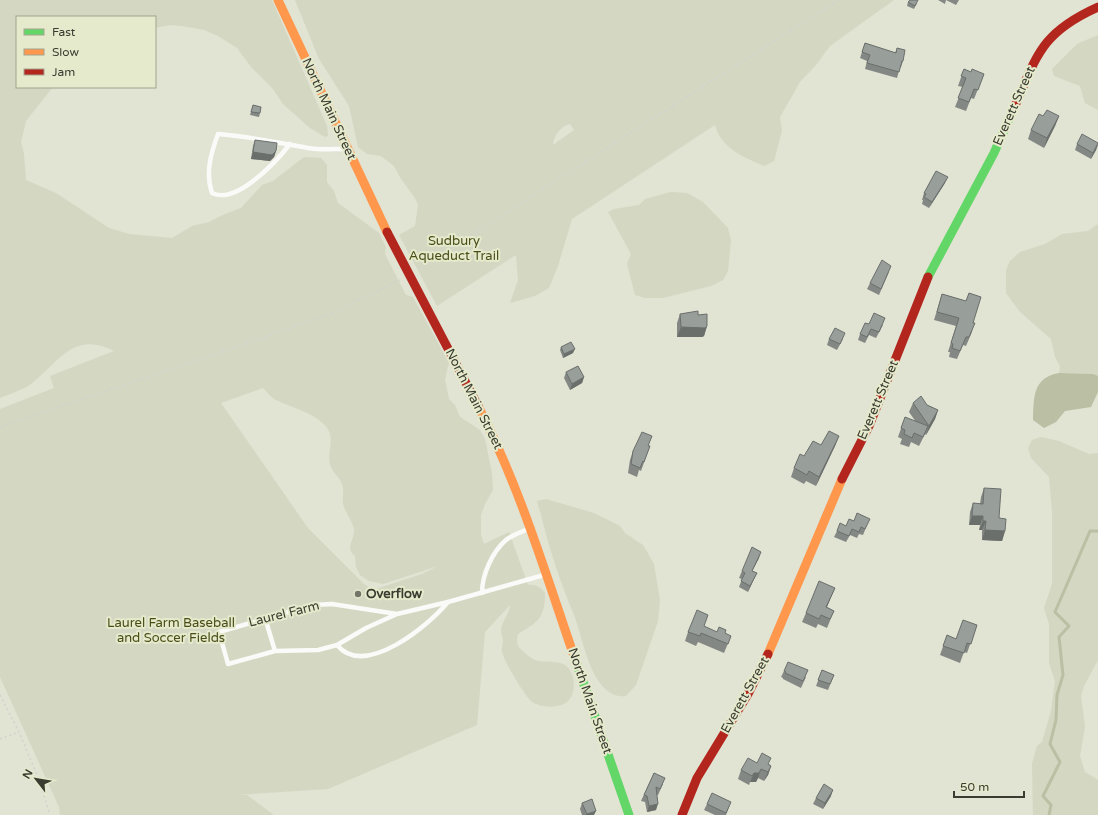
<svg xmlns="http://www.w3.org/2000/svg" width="1098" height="815" viewBox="0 0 1098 815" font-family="'Varela Round',sans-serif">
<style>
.green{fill:#d4d7c2;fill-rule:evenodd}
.water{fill:#bbbfa3}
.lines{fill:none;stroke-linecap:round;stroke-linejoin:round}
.stream{stroke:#bbbfa3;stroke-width:3}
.path{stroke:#d2d2ce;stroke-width:1.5;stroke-dasharray:2 3;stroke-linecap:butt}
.lane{stroke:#fafbf8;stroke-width:4.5}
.fast{stroke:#63d668;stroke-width:9}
.slow{stroke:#ff974d;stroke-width:9}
.jam{stroke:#b3261e;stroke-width:9}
.wall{fill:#838884}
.shaded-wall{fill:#6a6f6c}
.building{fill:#989e9a;stroke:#6a6f6c}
.poi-dot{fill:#75766a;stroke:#e6eacc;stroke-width:1.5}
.labels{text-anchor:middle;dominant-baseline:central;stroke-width:4;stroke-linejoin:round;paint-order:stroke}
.street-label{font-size:13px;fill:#3b3c31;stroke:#e6eacc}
.park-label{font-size:13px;fill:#494d16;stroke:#e6eacc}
.poi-label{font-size:13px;font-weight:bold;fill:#3b3c31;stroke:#e6eacc;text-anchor:start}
</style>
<rect width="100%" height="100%" fill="#e1e3d3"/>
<path class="green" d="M 0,0 L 272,0 L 327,126 L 328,136 L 325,137 L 310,128 L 283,104 L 273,89 L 252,68 L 237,48 L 218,36 L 204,30 L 182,26 L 170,25 L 155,28 L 155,17 L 17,17 L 17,87 L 53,87 L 26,121 L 21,142 L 24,154 L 26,180 L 56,193 L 109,228 L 129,234 L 172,238 L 192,226 L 209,222 L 225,214 L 241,208 L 262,185 L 273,181 L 304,157 L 321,158 L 327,165 L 327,182 L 334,191 L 338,203 L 379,233 L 386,247 L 385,254 L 406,295 L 413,297 L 449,363 L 445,379 L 449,399 L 455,405 L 460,417 L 480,430 L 485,439 L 492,473 L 493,490 L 485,504 L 481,515 L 481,535 L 484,544 L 509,532 L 528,585 C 535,584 541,587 545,593 C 545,618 538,622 518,634 C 516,644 517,646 524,652 C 537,666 544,659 560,663 C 575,666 578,691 568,701 C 560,709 539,708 531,701 C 524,694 503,660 502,651 C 501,648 503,645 503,642 C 503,638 501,634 501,630 C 502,621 510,613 510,605 L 485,632 L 477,725 L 328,789 L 235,795 L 247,795 L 274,815 L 60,815 L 59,807 L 0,677 L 0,409 L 54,388 L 50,376 L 114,351 C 73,330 59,362 31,384 C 22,390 10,394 0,398 ZM 263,388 C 267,392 270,396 274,399 C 289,407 321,414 329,431 C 334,442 326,456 331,467 C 335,476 341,477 343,488 C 344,493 342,498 343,503 C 344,511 355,524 354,531 C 354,540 345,549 355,556 L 356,567 L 360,575 L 369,581 L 383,584 L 438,566 L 422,574 L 373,590 L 364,584 L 308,528 L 221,403 Z
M 295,0 L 894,0 L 830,46 L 816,65 L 800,82 L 780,117 L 782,131 L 774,161 L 764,166 C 743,157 721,148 715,125 L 572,219 L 558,266 L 549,288 L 535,296 L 510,303 L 518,280 L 516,255 L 437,306 L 399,235 L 415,226 L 418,205 L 415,198 L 401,179 L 394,166 L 381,156 L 367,154 L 358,147 L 349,106 L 319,59 ZM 570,124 L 574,130 L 553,145 C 553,136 561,126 570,124 Z
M 1098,35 L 1098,110 L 1085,103 L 1080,86 L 1054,76 L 1052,69 L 1077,44 Z
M 671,192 L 687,193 L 703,202 L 728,228 L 731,240 L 728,271 L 723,280 L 711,286 L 663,298 L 645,298 L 635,295 L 627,264 L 631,254 L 608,212 L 614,209 L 639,205 L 645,199 Z
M 1098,224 L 1098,377 L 1093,374 L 1059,373 L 1060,366 L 1055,357 L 1051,339 L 1020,312 L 1006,293 L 1006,270 L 1010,261 L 1020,252 L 1045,244 L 1062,234 L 1088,231 Z
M 1041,437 L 1059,441 L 1089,454 L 1098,453 L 1098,660 L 1084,686 L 1081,696 L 1085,727 L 1080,756 L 1085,772 L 1098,780 L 1098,815 L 1033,815 L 1032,764 L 1037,746 L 1042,742 L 1051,711 L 1055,681 L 1049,663 L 1049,624 L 1044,608 L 1052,584 L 1052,512 L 1049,477 L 1031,458 L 1028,448 L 1032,440 Z
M 546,499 L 594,513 L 620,526 L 625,533 L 643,545 L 654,564 L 660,600 L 658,621 L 636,685 L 626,696 C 616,698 605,691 600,683 C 586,664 582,636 574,615 C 561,584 550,551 542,519 C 541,513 538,507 537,501 Z"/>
<path class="water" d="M 1059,373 L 1093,374 L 1098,376 L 1098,392 L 1091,407 L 1065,411 L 1056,422 L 1044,428 L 1033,420 C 1034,398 1032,378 1059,373 Z"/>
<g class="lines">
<path class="stream" d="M 1049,815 L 1051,805 L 1043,796 L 1060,762 L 1050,744 L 1056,720 L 1057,695 L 1063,675 L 1059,637 L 1069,626 L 1055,612 L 1090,531 L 1098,531"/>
<path class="path" d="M 420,268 L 838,0
M 0,427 L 291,328 L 329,314 L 400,280
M 0,695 L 19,732 L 39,780 L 50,815
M 0,739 L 19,732"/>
<path class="lane" d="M 290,144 C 276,162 236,205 212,193 C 205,173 211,153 218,134 C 249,136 278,143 308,148 C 320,150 333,149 345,149
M 482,593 C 482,575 492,552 506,540 C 512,535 521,532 528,529
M 397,614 L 332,604 L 313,605 L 219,632 L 228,664 L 275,651 L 318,650 L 337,645 L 366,628 L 397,614 L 448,602 L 544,575
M 265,618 L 275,651
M 337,645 C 365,679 429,625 448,602"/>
<path class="fast" d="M 928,277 L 994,153 L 1013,110
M 574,656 L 629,815"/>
<path class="slow" d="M 278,0 L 387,232
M 478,406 C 519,485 545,572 574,656
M 768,654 L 842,479"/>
<path class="jam" d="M 1013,110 C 1037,56 1040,33 1098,7
M 387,232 L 478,406
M 842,479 L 869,426 L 928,277
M 682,815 L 697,778 L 748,694 L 768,654"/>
</g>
<path class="wall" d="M 938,0 L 959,0 L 956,5 L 946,0 L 945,4 Z
M 908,2 L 917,3 L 914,9 L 907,6 Z
M 865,43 L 895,53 L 897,48 L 903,61 L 901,67 L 900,67 L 897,78 L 865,69 L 867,61 L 860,58 Z
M 964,69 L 971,72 L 984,74 L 974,99 L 971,98 L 966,111 L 955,107 L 963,87 L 958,86 Z
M 253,105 L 260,113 L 259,117 L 250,115 Z
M 1043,116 L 1059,116 L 1055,126 L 1044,148 L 1028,139 L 1031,130 Z
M 255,140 L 276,151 L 274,157 L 270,161 L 251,159 L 253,146 Z
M 1077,144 L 1098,145 L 1096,150 L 1091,159 L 1075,150 Z
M 945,183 L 929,208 L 922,204 L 923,200 L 922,200 L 924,193 Z
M 889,272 L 879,295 L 867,289 L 870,283 Z
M 969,293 L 973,323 L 972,332 L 966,346 L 963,345 L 957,359 L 949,357 L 950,352 L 948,352 L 956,326 L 934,320 L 942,294 L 966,301 Z
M 680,314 L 698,315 L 707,326 L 704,336 L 702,337 L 677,337 L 677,323 Z
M 869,324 L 883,325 L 876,338 L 869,335 L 865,343 L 858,340 L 860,334 Z
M 829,339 L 843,339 L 837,350 L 827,345 Z
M 561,347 L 573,353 L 563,358 L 560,350 Z
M 566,372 L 584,377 L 582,383 L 570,390 L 564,378 Z
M 913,403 L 927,405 L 938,410 L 935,419 L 926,435 L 925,434 L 919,446 L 911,442 L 909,447 L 900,444 L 902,439 L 898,437 L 905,417 L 916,422 L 909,412 Z
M 839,436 L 835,446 L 816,486 L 806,481 L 804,484 L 791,477 L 794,468 L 804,456 L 821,445 Z
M 648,446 L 650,446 L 641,471 L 639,470 L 637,477 L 628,473 L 630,460 L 633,451 Z
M 984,488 L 1005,531 L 1002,541 L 982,540 L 982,530 L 979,530 L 980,525 L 969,525 L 970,512 L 973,503 L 980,504 L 981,497 Z
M 854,521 L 867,525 L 863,535 L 859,534 L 857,538 L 850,535 L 846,542 L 834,537 L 837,531 Z
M 759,558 L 752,571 L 757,573 L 754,579 L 748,592 L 739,587 L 742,579 L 739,578 L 742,571 Z
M 835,588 L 827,607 L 834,611 L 827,628 L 818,624 L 816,628 L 802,622 L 806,613 Z
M 977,625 L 967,653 L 964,652 L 960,663 L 940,655 L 947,635 L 956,639 Z
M 704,627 L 717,632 L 725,633 L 731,636 L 724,653 L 698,642 L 696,646 L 685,641 L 688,632 Z
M 822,670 L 834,675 L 828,690 L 816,686 Z
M 784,671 L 806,677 L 801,688 L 783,679 L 783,678 L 781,677 Z
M 757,763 L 769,764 L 771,766 L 768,775 L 764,781 L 758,778 L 756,782 L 750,782 L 749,785 L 738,779 L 741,770 Z
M 654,773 L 663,784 L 658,795 L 657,795 L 656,810 L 647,812 L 645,802 L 641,801 Z
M 831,796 L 823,809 L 813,804 L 816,798 Z
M 731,802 L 726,815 L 715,815 L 704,810 L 707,804 Z
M 582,803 L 594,815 L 582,815 L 580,809 Z"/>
<path class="shaded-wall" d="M 1059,116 L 1055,126 L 1044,148 L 1047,138 Z
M 1098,144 L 1096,150 L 1091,159 L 1093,153 Z
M 276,151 L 274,157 L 270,161 L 251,159 L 253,152 Z
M 948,177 L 945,183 L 929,208 L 932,202 Z
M 707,326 L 704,336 L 702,337 L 677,337 L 681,327 Z
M 575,349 L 573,353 L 563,358 L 564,354 Z
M 584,377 L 582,383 L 570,390 L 572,384 Z
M 938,410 L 935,419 L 926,435 L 929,426 Z
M 839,436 L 835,446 L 816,486 L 819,477 Z
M 972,516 L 983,516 L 980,525 L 969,525 Z
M 983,521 L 986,521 L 982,530 L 979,530 Z
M 985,530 L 1005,531 L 1002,541 L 982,540 Z
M 761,552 L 759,558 L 749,577 L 752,571 Z
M 757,573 L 754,579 L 748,592 L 750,586 Z
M 835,588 L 831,597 L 823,616 L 826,607 Z
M 771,766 L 768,775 L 764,781 L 768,772 Z
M 761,769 L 758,778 L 756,782 L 750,782 L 749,785 L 754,773 Z
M 833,790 L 831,796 L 823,809 L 825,803 Z
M 658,804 L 656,810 L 647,812 L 649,806 Z
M 596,811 L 594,815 L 586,815 L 587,814 Z"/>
<path class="building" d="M 910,0 L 918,0 L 915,6 L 908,2 Z
M 865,43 L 896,53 L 897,48 L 905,50 L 903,61 L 902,61 L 899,72 L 867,63 L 870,55 L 862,52 Z
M 964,69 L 971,72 L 972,69 L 984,74 L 978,90 L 974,89 L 969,102 L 958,98 L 966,78 L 961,76 Z
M 253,105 L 261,107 L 260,113 L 251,112 Z
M 1047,110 L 1059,116 L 1047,138 L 1031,130 L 1039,114 L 1043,116 Z
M 1082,134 L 1098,143 L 1093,153 L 1077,144 Z
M 255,140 L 277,143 L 276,151 L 272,155 L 253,152 Z
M 936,171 L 948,177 L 932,202 L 924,197 L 926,194 L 924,193 Z
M 882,260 L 891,266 L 881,289 L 870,283 Z
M 969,293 L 981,297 L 973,323 L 975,323 L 969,337 L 966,337 L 960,351 L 952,348 L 953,344 L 951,343 L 959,318 L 937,312 L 942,294 L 966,301 Z
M 698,311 L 698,315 L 707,314 L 707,326 L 705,328 L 681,327 L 680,314 Z
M 874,313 L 885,318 L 879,332 L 871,329 L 867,337 L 860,334 L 865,323 L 869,324 Z
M 835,328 L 845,333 L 840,344 L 829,339 Z
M 571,342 L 575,349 L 564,354 L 561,347 Z
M 578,366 L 584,377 L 572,384 L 566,372 Z
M 921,396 L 927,405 L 938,410 L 929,426 L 913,403 Z
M 905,417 L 928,426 L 923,437 L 914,433 L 912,438 L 904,434 L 905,430 L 901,428 Z
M 829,431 L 839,436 L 819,477 L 809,471 L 807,475 L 794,468 L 800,454 L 804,456 L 813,441 L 821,445 Z
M 642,432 L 652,436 L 648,446 L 650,446 L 644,462 L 643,461 L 640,468 L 631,464 L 633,451 Z
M 984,488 L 1001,489 L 999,518 L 1006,519 L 1005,531 L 985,530 L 986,521 L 983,521 L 983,516 L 972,516 L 973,503 L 983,504 Z
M 857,513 L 870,519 L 865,529 L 861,527 L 859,532 L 852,529 L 849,536 L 837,531 L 840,523 L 846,526 L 849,519 L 854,521 Z
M 752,547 L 761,552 L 752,571 L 757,573 L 750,586 L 741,581 L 745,573 L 742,571 Z
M 819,581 L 835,588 L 826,607 L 834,611 L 830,619 L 821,615 L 819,619 L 806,613 Z
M 697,610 L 708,615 L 704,626 L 717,632 L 719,627 L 726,630 L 725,633 L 731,636 L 728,644 L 701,633 L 700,636 L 688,632 Z
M 963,620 L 977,625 L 971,644 L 967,643 L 964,653 L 943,646 L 947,635 L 956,639 Z
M 788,662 L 808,670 L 803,681 L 785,673 L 786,672 L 784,671 Z
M 822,670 L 834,675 L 830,684 L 818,680 Z
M 762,753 L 771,758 L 768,764 L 771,766 L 768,772 L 761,769 L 759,773 L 754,773 L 752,776 L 741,770 L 748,758 L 757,763 Z
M 654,773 L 665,778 L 660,789 L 656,787 L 658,804 L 649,806 L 647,796 L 644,795 Z
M 824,784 L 833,790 L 825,803 L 816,798 Z
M 712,793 L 731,802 L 726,813 L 707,804 Z
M 592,799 L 596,811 L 587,814 L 582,803 Z"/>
<circle class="poi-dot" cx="358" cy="594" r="4"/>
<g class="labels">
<g class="street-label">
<text transform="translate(1014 106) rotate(-66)">Everett Street</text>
<text transform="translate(329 109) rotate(65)">North Main Street</text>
<text transform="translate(474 399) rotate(63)">North Main Street</text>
<text transform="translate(878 400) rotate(-67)">Everett Street</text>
<text transform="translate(284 614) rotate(-14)">Laurel Farm</text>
<text transform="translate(745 695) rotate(-61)">Everett Street</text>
<text transform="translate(590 701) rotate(71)">North Main Street</text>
</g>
<g class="park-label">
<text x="454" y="241">Sudbury<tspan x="454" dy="15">Aqueduct Trail</tspan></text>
<text x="171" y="623">Laurel Farm Baseball<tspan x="171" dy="15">and Soccer Fields</tspan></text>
</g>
<g class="poi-label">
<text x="366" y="594">Overflow</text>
</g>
</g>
<rect x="16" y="16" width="140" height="72" fill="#e6eacc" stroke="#a2a48e"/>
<rect x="24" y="29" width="20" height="6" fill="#63d668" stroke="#a2a48e"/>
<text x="52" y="36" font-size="12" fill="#3b3c31">Fast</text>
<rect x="24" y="49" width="20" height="6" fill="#ff974d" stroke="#a2a48e"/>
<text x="52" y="56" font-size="12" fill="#3b3c31">Slow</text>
<rect x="24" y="69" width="20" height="6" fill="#b3261e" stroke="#a2a48e"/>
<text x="52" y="76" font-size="12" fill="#3b3c31">Jam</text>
<g transform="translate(36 779) rotate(301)" stroke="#e6eacc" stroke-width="3" paint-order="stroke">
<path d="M0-3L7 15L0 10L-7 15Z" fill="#3b3c31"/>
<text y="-6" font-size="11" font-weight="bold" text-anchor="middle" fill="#3b3c31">N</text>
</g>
<path d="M954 791v6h70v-6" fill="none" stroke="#3b3c31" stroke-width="2"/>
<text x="960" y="791" font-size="12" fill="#3b3c31" stroke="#e6eacc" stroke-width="3" paint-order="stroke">50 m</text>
</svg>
